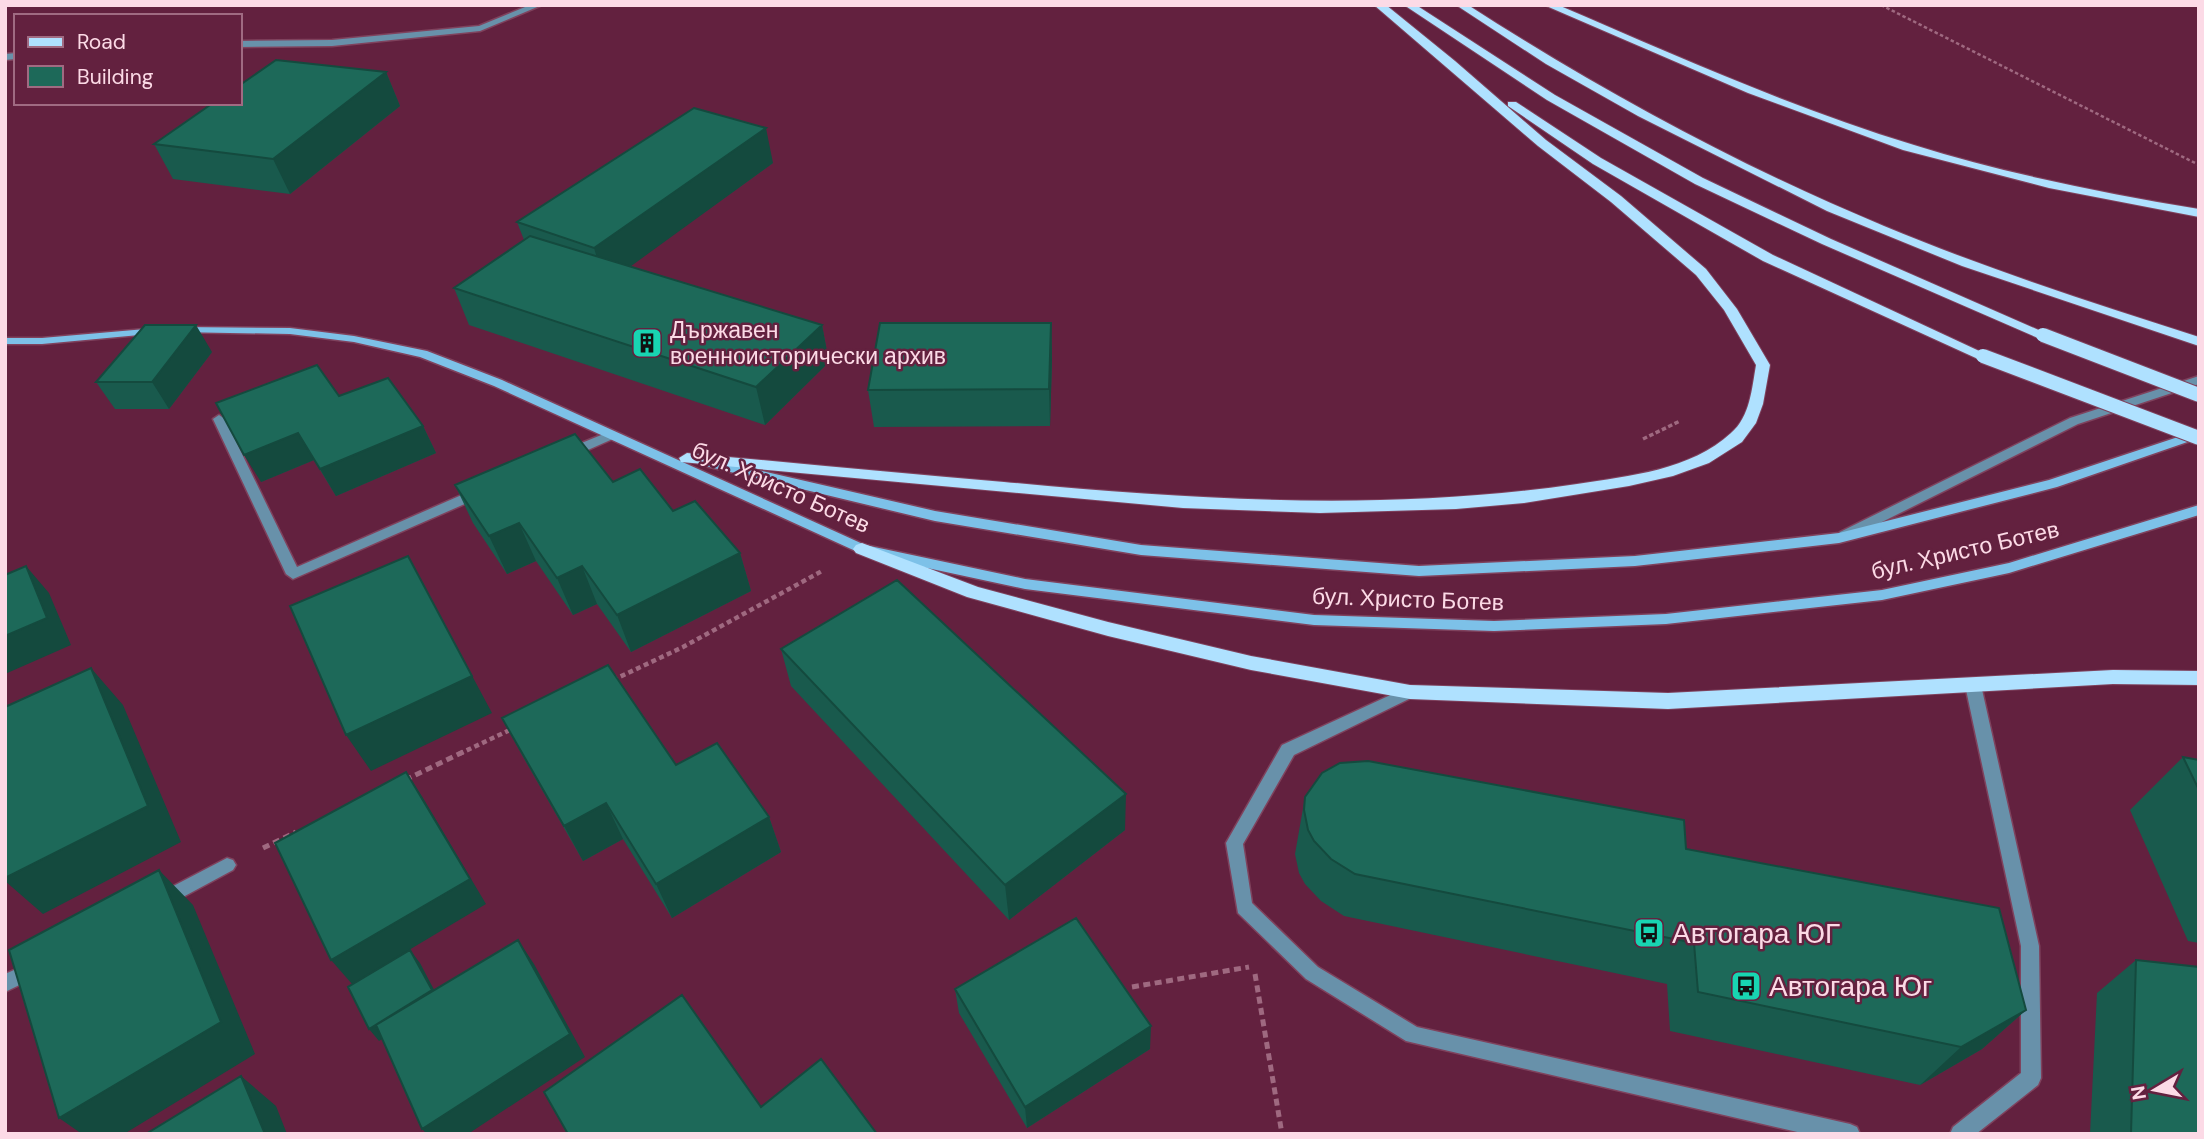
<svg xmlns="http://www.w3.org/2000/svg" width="2204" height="1139" viewBox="0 0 2204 1139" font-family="'DM Sans',sans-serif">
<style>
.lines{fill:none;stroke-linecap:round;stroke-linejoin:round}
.service-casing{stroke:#7f425d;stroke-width:3}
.secondary-casing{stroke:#7f425d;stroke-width:3}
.primary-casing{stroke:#7f425d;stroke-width:2}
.path-far3{stroke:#9f6980;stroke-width:2.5;stroke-dasharray:3.5 2.5;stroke-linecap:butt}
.path-far2{stroke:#9f6980;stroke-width:3.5;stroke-dasharray:4.5 2.5;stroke-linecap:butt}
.path-far1{stroke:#9f6980;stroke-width:4.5;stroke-dasharray:5 3.5;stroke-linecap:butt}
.path{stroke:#9f6980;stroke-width:5;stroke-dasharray:7 4.5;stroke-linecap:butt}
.service{fill:#6891aa;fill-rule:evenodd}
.secondary{fill:#7dc1e8;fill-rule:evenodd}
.primary{fill:#afe1ff;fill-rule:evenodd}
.primary-bridge-casing{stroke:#7f425d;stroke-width:16;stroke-linecap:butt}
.primary-bridge{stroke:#afe1ff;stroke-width:14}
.wall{fill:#195a4d}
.shaded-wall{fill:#144a3e}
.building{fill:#1d6959;stroke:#144a3e;stroke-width:2}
.labels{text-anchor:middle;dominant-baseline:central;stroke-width:5;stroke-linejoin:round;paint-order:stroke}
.poi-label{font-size:23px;fill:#fcdae6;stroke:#63213f;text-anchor:start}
.street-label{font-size:23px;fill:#fcdae6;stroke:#63213f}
.near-poi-label{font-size:28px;fill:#fcdae6;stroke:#63213f;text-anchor:start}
</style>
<rect width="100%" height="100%" fill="#63213f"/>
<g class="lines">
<g class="service-casing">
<path id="service" d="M 530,5 L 542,5 L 480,31 L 332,46 L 240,47 L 240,41 L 332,40 L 479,26 Z
M 16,53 L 16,59 L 5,60 L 5,54 Z
M 2199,376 L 2199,384 L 2078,424 L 1850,538 L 1845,540 L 1838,535 L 1840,532 L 2070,418 Z
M 219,415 L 225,419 L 297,567 L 473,490 L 483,490 L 485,493 L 483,496 L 293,579 L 286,574 L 213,419 Z
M 611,431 L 615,432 L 617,435 L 615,438 L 572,457 L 567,458 L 561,454 L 562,451 Z
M 1973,679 L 1978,681 L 1981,685 L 2039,946 L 2041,1078 L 2038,1085 L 1976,1134 L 1950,1134 L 1953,1127 L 2021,1073 L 2021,946 L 1965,685 L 1968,681 Z
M 1410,686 L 1415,688 L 1418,692 L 1415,696 L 1294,755 L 1243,844 L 1252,903 L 1318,967 L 1417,1027 L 1850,1124 L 1857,1127 L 1860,1134 L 1806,1134 L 1406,1041 L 1306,979 L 1238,913 L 1226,843 L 1282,745 Z
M 227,858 L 233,860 L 236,865 L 233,870 L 170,904 L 164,907 L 158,904 L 155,899 L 158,894 Z
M 32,962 L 38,964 L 41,970 L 38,976 L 5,992 L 5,974 Z"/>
</g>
<g class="secondary-casing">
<path id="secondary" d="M 180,327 L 290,328 L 354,336 L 427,351 L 502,380 L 865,545 L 1025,579 L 1314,615 L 1494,621 L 1666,614 L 1882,590 L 2009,563 L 2199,505 L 2199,515 L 2009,573 L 1882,600 L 1666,624 L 1494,631 L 1314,625 L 1025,589 L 862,554 L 494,386 L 420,357 L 354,342 L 290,334 L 176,332 L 174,330 Z
M 157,328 L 161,329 L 161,333 L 42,344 L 5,344 L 5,338 L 42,338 Z
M 2199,430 L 2199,438 L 2057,487 L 1839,543 L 1635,566 L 1419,576 L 1141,555 L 935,521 L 701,465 L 695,461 L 701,457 L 935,511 L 1141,545 L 1419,566 L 1635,556 L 1839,533 L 2049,480 Z"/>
</g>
<g class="primary-casing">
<path id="primary" d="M 1374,5 L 1386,5 L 1455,61 L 1546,140 L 1621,196 L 1706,269 L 1737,309 L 1770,365 L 1763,404 L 1756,423 L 1742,442 L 1709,463 L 1673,476 L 1629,486 L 1524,503 L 1456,509 L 1320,513 L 1183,508 L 681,462 L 679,458 L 687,453 C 793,463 898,473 1004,482 C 1195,500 1386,512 1577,484 C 1629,476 1691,470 1731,433 C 1750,417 1752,388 1756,365 L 1724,310 L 1696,275 L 1611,202 L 1538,146 Z
M 1404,5 L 1416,5 L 1555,95 L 1703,178 L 1831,239 L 2050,335 L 2043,339 L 2038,338 L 1822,244 L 1695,184 L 1547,100 Z
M 1456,5 L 1468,5 C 1600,90 1739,166 1884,226 C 1987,269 2093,303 2199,337 L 2199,346 L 1962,266 L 1827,211 L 1638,116 L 1546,64 Z
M 1544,5 L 1558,5 C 1675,55 1792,108 1914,145 C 2007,174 2103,193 2199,209 L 2199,217 L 2049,188 L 1903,150 L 1748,93 Z
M 1508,102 L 1516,102 L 1601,158 L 1773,255 L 1990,356 L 1988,359 L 1978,359 L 1763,261 L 1593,164 L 1508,106 Z
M 862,543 L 978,587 L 1108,622 L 1251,656 L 1410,685 L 1668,693 L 2113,670 L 2199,671 L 2199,685 L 2113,684 L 1668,709 L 1410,699 L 1251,670 L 1108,636 L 967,597 L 856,553 L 853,549 L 856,545 Z"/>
</g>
<path class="path-far3" d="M 1881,5 L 2199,165"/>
<path class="path-far2" d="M 1643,439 L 1680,421"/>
<path class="path-far1" d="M 613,680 L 683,647 L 822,571
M 459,754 L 514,728"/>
<path class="path" d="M 405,780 L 463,752
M 263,848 L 296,832
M 1255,974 L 1282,1134
M 1132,987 L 1249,967"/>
<use href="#service" class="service"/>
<use href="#secondary" class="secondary"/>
<use href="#primary" class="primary"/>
<g class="primary-bridge-casing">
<path id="primary-bridge" d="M 2043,335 L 2199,395
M 1983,356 L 2199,438"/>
</g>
<use href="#primary-bridge" class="primary-bridge"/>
</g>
<path class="wall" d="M 386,72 L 400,106 L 290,194 L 173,179 L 154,144 Z
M 773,163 L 630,266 L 822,325 L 829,362 L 765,425 L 469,325 L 454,288 L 524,240 L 517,222 Z
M 1051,323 L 1052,360 L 1050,426 L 874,427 L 868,390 Z
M 212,352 L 169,409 L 115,409 L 96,382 Z
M 339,396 L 423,426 L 436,453 L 336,496 L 314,460 L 261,482 Z
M 613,482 L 673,511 L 740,553 L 751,591 L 631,652 L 597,604 L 573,615 L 536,561 L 507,574 L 473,523 L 455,485 Z
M 781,649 L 1125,830 L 1009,920 L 791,686 Z
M 502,718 L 676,765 L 769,817 L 781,852 L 672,918 L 623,839 L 583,861 L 522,755 Z
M 2183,757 L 2199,760 L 2199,943 L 2188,941 L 2130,810 Z
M 1305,797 L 1686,849 L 2026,1010 L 1982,1049 L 1920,1085 L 1670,1031 L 1667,984 L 1344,916 L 1321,901 L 1305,884 L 1299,873 L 1295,854 Z
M 2136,960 L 2199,1134 L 2090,1134 L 2097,993 Z
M 955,989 L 1150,1049 L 1027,1128 L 959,1013 Z"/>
<path class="shaded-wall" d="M 386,72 L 400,106 L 290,194 L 273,159 Z
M 766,128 L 773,163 L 605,285 L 594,248 Z
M 1051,323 L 1052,360 L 1050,426 L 1049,389 Z
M 196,325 L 212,352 L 169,409 L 152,382 Z
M 822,325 L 829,362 L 765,425 L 756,387 Z
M 423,426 L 436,453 L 336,496 L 320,469 Z
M 298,433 L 314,460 L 261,482 L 244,455 Z
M 519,523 L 536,561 L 507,574 L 489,536 Z
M 740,553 L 751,591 L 631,652 L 617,615 Z
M 408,556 L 492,713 L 371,771 L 346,735 Z
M 26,566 L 49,593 L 71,645 L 5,674 L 5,636 Z
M 582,566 L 597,604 L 573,615 L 557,578 Z
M 91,668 L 123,705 L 181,842 L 43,914 L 5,881 L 5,878 Z
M 406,772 L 423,798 L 486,904 L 352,984 L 331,960 Z
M 1126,794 L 1125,830 L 1009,920 L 1005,885 Z
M 606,803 L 623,839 L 583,861 L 564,826 Z
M 769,817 L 781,852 L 672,918 L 656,884 Z
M 159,870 L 193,905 L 255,1054 L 124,1134 L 82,1134 L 59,1118 Z
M 518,940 L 534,964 L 585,1057 L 468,1134 L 427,1134 L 422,1129 Z
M 410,950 L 420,963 L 441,1003 L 379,1041 L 369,1029 Z
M 2026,1010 L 1982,1049 L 1920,1085 L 1961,1047 Z
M 1151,1026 L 1150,1049 L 1027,1128 L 1025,1107 Z
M 241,1076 L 276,1106 L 287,1134 L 265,1134 Z"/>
<path class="building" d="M 276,60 L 386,72 L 273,159 L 154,144 L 213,103 L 240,103 L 240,85 Z
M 694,108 L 766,128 L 594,248 L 517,222 Z
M 530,236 L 822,325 L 756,387 L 454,288 Z
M 880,323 L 1051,323 L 1049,389 L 868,390 Z
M 145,325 L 196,325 L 152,382 L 96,382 Z
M 317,365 L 339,396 L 388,378 L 423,426 L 320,469 L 298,433 L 244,455 L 216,403 Z
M 575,434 L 613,482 L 640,469 L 673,511 L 695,501 L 740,553 L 617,615 L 582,566 L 557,578 L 519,523 L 489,536 L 455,485 Z
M 408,556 L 472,676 L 346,735 L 290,606 Z
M 26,566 L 47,618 L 5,636 L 5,575 Z
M 897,580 L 1126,794 L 1005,885 L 781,649 Z
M 608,665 L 676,765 L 717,743 L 769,817 L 656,884 L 606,803 L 564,826 L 502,718 Z
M 91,668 L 148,806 L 5,878 L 5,707 Z
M 2183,757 L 2199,760 L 2199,790 Z
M 1368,761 L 1684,820 L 1686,849 L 1999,908 L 2026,1010 L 1961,1047 L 1698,992 L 1694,943 L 1355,874 L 1331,859 L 1314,841 L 1308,830 L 1304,810 L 1305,797 L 1322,773 L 1340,763 Z
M 406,772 L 470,879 L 331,960 L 275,843 Z
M 159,870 L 221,1022 L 59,1118 L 9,950 Z
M 1076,918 L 1151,1026 L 1025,1107 L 955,989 Z
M 518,940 L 570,1034 L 422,1129 L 376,1025 Z
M 410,950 L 432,990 L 369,1029 L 348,987 Z
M 2136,960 L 2199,967 L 2199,1134 L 2131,1134 Z
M 682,995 L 761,1107 L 821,1059 L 877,1134 L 568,1134 L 544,1092 Z
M 241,1076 L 265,1134 L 146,1134 Z"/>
<defs>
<g id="building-square" transform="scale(1.575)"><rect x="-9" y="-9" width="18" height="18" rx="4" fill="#18d5b2" stroke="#63213f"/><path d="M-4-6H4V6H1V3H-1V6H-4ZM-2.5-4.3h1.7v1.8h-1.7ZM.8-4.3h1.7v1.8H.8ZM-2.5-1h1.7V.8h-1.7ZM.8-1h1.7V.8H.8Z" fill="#111"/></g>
<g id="bus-square" transform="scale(1.575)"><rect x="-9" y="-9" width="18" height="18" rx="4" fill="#18d5b2" stroke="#63213f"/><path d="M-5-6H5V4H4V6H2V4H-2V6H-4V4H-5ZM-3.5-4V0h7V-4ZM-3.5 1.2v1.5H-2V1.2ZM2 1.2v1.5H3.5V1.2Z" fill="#111"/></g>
</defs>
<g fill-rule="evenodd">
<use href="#building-square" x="647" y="343"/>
<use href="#bus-square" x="1649" y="933"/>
<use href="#bus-square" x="1746" y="986"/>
</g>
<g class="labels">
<g class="poi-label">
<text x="670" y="330">Държавен<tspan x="670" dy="26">военноисторически архив</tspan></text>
</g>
<g class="street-label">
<text transform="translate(781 487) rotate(24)">бул. Христо Ботев</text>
<text transform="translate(1965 550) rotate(-13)">бул. Христо Ботев</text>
<text transform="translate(1408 599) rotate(2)">бул. Христо Ботев</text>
</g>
<g class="near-poi-label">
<text x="1672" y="933">Автогара ЮГ</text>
<text x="1769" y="986">Автогара Юг</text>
</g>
</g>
<rect width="2204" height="1139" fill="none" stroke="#fcdae6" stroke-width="14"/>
<rect x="14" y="14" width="228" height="91" fill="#63213f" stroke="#a06b82" stroke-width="2"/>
<rect x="28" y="37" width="35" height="10" fill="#afe1ff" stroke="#a06b82" stroke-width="2"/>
<text x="77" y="49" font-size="21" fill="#fcdae6">Road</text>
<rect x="28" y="66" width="35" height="21" fill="#1d6959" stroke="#a06b82" stroke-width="2"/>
<text x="77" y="84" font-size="21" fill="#fcdae6">Building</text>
<g transform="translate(2155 1090) rotate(260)" stroke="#63213f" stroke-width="5" paint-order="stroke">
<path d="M0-5L12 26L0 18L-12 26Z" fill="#fcdae6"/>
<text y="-10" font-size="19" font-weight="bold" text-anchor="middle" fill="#fcdae6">N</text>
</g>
</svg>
